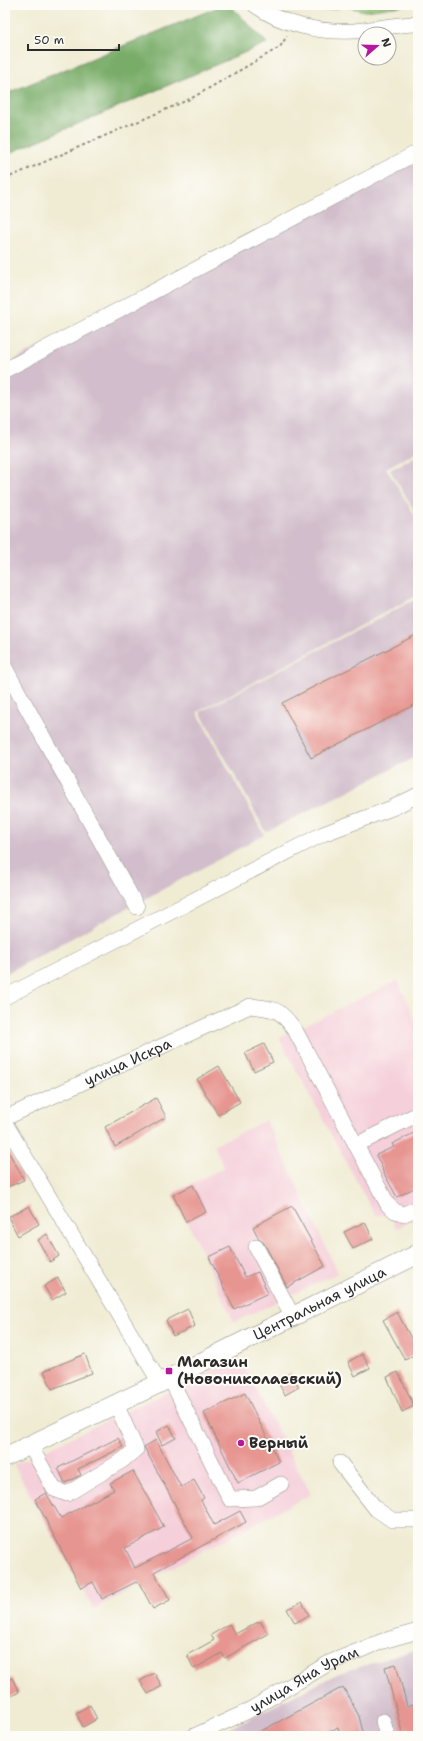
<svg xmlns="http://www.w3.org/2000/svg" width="423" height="1741" viewBox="0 0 423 1741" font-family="'Shantell Sans',sans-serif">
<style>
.built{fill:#f5cfda}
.industrial{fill:#d1bdcb}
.green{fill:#95c778;stroke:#607952}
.forest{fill:#78ac68;stroke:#526c4a}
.building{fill:#e79591}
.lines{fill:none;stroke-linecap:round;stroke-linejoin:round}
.minor-casing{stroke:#8e8c80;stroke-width:16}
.major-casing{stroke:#8e8c80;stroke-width:20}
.path{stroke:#8e8c80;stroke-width:2;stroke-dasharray:3 3;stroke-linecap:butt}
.minor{stroke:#fff;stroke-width:15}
.major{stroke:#fff;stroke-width:19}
.poi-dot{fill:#b5179e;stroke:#fdfcf7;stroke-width:1.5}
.labels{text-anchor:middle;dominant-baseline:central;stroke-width:4;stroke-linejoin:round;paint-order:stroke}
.street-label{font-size:15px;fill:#2b2b2b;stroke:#fdfcf7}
.poi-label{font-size:15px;font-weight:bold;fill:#2b2b2b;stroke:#fdfcf7;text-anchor:start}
</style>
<rect width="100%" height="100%" fill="#fdfcf7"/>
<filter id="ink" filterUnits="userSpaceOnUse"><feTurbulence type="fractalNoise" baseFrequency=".025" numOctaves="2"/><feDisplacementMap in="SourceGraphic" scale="8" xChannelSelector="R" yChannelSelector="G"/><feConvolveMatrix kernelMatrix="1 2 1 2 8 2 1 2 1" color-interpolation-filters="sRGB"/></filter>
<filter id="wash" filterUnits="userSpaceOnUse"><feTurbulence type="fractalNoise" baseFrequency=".012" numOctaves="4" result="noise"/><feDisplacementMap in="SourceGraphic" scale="16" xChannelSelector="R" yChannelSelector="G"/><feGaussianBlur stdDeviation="0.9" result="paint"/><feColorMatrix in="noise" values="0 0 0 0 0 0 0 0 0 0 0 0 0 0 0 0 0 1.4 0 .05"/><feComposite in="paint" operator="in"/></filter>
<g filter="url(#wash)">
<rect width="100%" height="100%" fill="#f0ecd4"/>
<path class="built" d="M 398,980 L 418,1027 L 418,1218 L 397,1228 L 390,1215 L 375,1215 L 279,1038 Z
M 266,1120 L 338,1273 L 234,1322 L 174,1192 L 224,1168 L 214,1145 Z
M 239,1357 L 311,1494 L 93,1609 L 14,1465 Z"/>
<path class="industrial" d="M 418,148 L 418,451 L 386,468 L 418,521 L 418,595 L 197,712 L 264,835 L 5,974 L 5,365 Z
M 418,455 L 418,517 L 390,470 Z
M 418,598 L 418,756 L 266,832 L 200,712 Z
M 418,1649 L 418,1736 L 214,1736 L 337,1674 Z"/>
<path class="green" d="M 347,5 L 407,5 L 365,11 L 344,6 Z"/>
<path class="forest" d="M 223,5 L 230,5 L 267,43 L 5,155 L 5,94 Z
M 295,5 L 347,5 C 330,11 311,13 295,5 Z"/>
<g id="blocks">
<path class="building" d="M 418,634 L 418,703 L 311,758 L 282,703 Z
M 264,1044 L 273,1062 L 254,1071 L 245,1053 Z
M 219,1066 L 240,1102 L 218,1115 L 197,1079 Z
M 156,1098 L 166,1117 L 115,1147 L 105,1127 Z
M 418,1131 L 418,1186 L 397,1197 L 382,1170 L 383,1170 L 376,1155 L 394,1147 L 392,1144 Z
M 5,1145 L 24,1180 L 5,1188 Z
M 193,1185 L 206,1212 L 186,1222 L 173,1195 Z
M 29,1206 L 39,1224 L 18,1236 L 8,1217 Z
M 292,1206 L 325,1266 L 287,1287 L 264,1243 L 259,1239 L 253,1227 Z
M 365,1222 L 373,1239 L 353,1249 L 344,1232 Z
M 47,1234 L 59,1256 L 50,1262 L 38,1240 Z
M 230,1247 L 245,1277 L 258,1272 L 268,1293 L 234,1309 L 209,1257 Z
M 58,1278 L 66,1292 L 52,1300 L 44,1286 Z
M 188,1309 L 195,1326 L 173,1336 L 166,1320 Z
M 397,1312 L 418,1351 L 418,1353 L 405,1360 L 383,1320 Z
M 85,1354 L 92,1373 L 52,1389 L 44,1371 Z
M 362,1354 L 370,1368 L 355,1376 L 348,1362 Z
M 398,1372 L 414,1406 L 402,1412 L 387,1377 Z
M 291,1373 L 299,1387 L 285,1395 L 277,1381 Z
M 245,1393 L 279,1462 L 238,1483 L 204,1413 Z
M 169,1425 L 176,1438 L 162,1445 L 156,1432 Z
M 118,1438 L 123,1447 L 78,1469 L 81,1475 L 65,1483 L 58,1468 Z
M 156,1440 L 181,1487 L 194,1480 L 204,1498 L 201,1500 L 214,1525 L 240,1511 L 246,1522 L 154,1572 L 170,1600 L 153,1609 L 138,1581 L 102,1599 L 93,1582 L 81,1588 L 35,1499 L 46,1493 L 61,1518 L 114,1490 L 110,1483 L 133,1471 L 164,1527 L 125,1548 L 135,1568 L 193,1538 L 144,1447 Z
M 302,1602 L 309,1615 L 295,1623 L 287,1609 Z
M 260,1621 L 268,1634 L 225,1658 L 222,1653 L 194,1669 L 187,1655 L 214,1640 L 211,1635 L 229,1624 L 235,1634 Z
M 396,1664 L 407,1706 L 418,1703 L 418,1736 L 403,1736 L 385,1667 Z
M 154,1673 L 162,1686 L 148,1694 L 140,1681 Z
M 12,1678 L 19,1692 L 5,1700 L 5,1682 Z
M 343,1687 L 359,1716 L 364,1736 L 340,1736 L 338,1727 L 322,1736 L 252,1736 Z
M 90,1705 L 97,1719 L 83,1727 L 76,1713 Z"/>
</g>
</g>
<g filter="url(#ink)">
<use href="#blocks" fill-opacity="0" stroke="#8e8c80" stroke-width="1"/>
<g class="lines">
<g class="minor-casing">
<g id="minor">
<path d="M 255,5 C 282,25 321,33 354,31 C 375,29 396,24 418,24"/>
<path d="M 5,370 L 418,152"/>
<path d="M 5,668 L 137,907"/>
<path d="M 5,997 L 323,834 L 392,808 L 418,795"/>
<path d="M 418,1114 L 356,1145 L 388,1205 L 395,1211 L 404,1214 L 418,1208"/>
<path id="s1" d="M 5,1118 L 250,1006 C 276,1009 279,1008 295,1030 L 356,1145"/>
<path d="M 5,1123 L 160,1383"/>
<path d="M 256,1247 L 293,1317"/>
<path d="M 170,1378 L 230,1499 L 256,1498 L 281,1484"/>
<path d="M 30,1445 L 54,1489 L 67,1494 L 123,1460 L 136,1449 L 116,1404"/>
<path d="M 340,1463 L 376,1509 L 392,1520 L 418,1520"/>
<path d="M 383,1721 L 387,1736"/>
<path id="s2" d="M 194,1736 L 246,1712 L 331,1662 L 383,1641 L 418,1631"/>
</g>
</g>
<g class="major-casing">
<g id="major">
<path id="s3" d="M 5,1457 L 160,1383 L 418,1254"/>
</g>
</g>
<path class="path" d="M 5,179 L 190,99 L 280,47 L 287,36"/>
<use href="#minor" class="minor"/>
<use href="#major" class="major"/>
</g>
</g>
<g class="poi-dot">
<rect x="165" y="1367" width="8" height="8" rx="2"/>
<circle cx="241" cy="1443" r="4"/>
</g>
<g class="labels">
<g class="street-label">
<text stroke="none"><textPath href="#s1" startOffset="135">улица Искра</textPath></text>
<text stroke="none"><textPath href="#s3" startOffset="350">Центральная улица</textPath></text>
<text stroke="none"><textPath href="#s2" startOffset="124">улица Яна Урам</textPath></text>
</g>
<g class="poi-label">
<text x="177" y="1362">Магазин<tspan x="177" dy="17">(Новониколаевский)</tspan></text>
<text x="249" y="1443">Верный</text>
</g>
</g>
<rect width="423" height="1741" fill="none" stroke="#fdfcf7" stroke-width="20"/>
<g transform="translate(377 46) rotate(70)"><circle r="19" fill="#fdfcf7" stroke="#a9a8a5"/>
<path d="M0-3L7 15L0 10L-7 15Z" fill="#b5179e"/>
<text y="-6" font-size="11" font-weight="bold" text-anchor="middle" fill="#2b2b2b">N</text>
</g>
<path d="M28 44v6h91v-6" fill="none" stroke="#2b2b2b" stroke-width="2"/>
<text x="34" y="44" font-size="12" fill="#2b2b2b" stroke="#fdfcf7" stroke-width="3" paint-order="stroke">50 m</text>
</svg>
